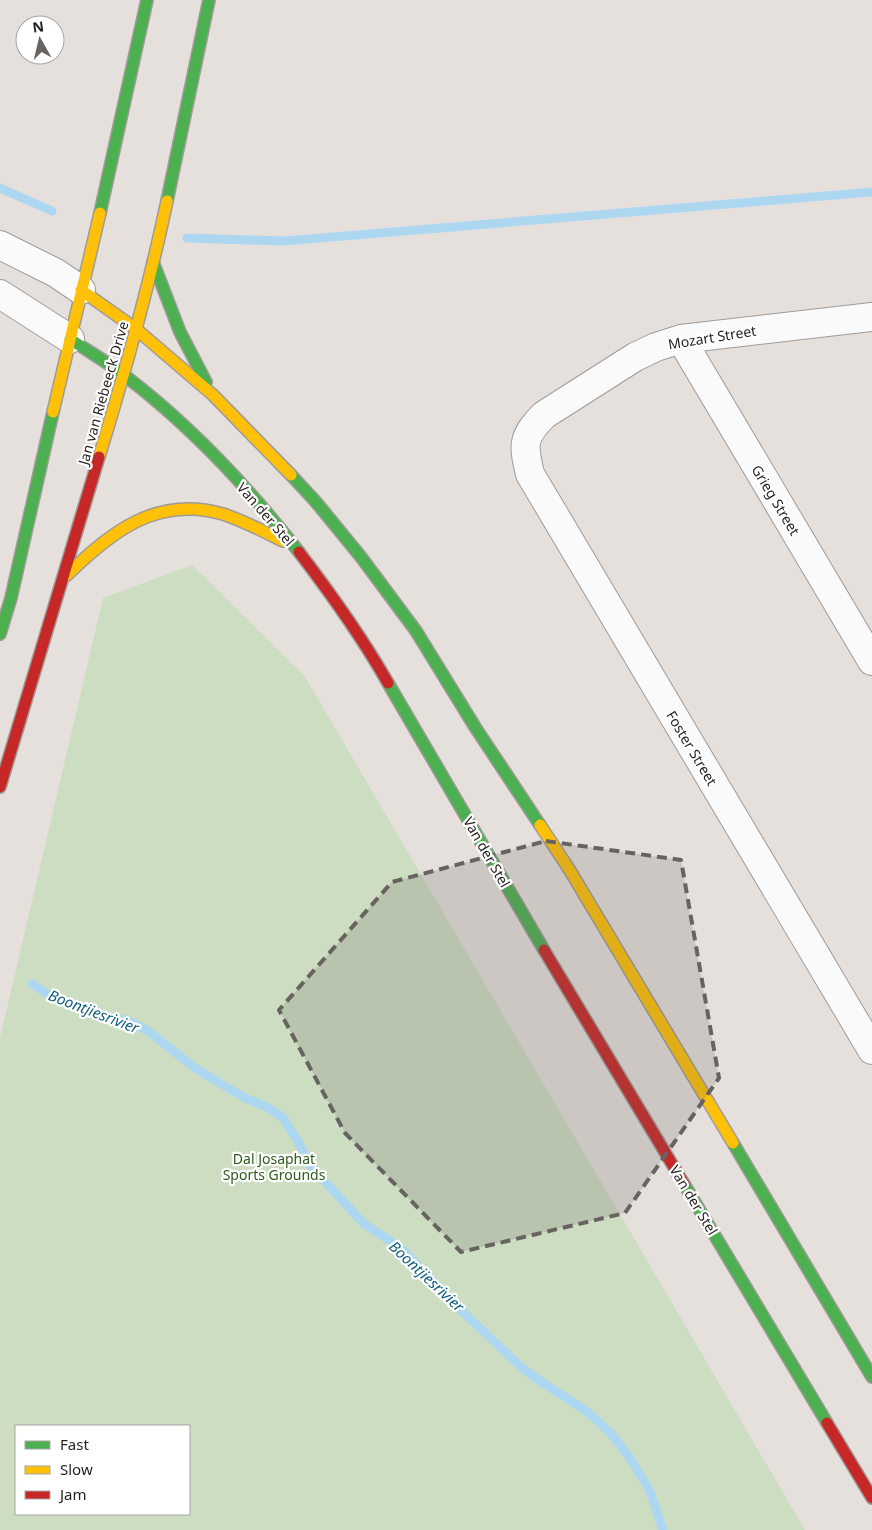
<svg xmlns="http://www.w3.org/2000/svg" width="872" height="1530" viewBox="0 0 872 1530" font-family="'Noto Sans',sans-serif">
<style>
.green{fill:#ccddc2;fill-rule:evenodd}
.lines{fill:none;stroke-linecap:round;stroke-linejoin:round}
.stream{stroke:#add7f1;stroke-width:9}
.street-casing{stroke:#9f9b98;stroke-width:30}
.fast-casing{stroke:#9f9b98;stroke-width:14}
.slow-casing{stroke:#9f9b98;stroke-width:14}
.jam-casing{stroke:#9f9b98;stroke-width:14}
.street{stroke:#fbfafa;stroke-width:28}
.fast{stroke:#4caf50;stroke-width:11}
.slow{stroke:#ffc107;stroke-width:11}
.jam{stroke:#c62828;stroke-width:11}
.marked{fill:#676360;fill-opacity:0.2;stroke:#676360;stroke-width:4;stroke-dasharray:10 6;stroke-linejoin:round}
.labels{text-anchor:middle;dominant-baseline:central;stroke-width:4.5;stroke-linejoin:round;paint-order:stroke}
.street-label{font-size:14px;fill:#231f1d;stroke:#fff}
.park-label{font-size:14px;fill:#295c17;stroke:#fff}
.water-label{font-size:15px;font-style:italic;fill:#0f5c81;stroke:#fff}
</style>
<rect width="100%" height="100%" fill="#e6e0dc"/>
<path class="green" d="M 192,565 L 304,675 L 805,1530 L 0,1530 L 0,1038 L 103,598 ZM 16,1426 L 189,1426 L 189,1514 L 16,1514 Z"/>
<g class="lines">
<path class="stream" d="M 0,188 L 52,211
M 187,238 L 284,241 L 872,192
M 32,984 L 54,998 L 106,1016 L 129,1021 L 148,1031 L 195,1068 L 243,1097 L 267,1107 L 283,1118 L 299,1143 L 309,1164 L 364,1224 L 401,1248 L 464,1313 L 522,1368 L 543,1383 L 589,1413 L 613,1436 L 629,1457 L 650,1491 L 663,1530"/>
<g class="street-casing">
<path id="street" d="M 0,245 L 56,273 L 81,290
M 0,294 L 70,339
M 872,317 L 681,339 L 656,347 L 635,357 L 544,415 C 522,437 523,445 530,474 L 872,1050
M 681,339 L 872,661"/>
</g>
<g class="fast-casing">
<path id="fast" d="M 167,201 L 209,0
M 100,213 L 147,0
M 153,262 L 180,332 L 206,382
M 70,339 C 88,351 107,362 124,375 C 190,425 248,487 299,552
M 291,475 L 316,502 L 361,557 L 416,631 L 475,727 L 540,825
M 0,634 L 11,598 L 53,412
M 388,683 L 544,950
M 733,1143 L 872,1377
M 684,1184 L 827,1423"/>
</g>
<g class="slow-casing">
<path id="slow" d="M 81,290 L 136,329 L 213,395 L 291,475
M 53,412 L 100,213
M 99,457 C 125,372 149,287 167,201
M 67,575 C 111,532 157,495 223,514 C 244,521 263,531 283,541
M 540,825 L 569,869 L 733,1143"/>
</g>
<g class="jam-casing">
<path id="jam" d="M 299,552 C 331,594 362,637 388,683
M 0,787 L 99,457
M 544,950 L 684,1184
M 827,1423 L 872,1498"/>
</g>
<use href="#street" class="street"/>
<use href="#fast" class="fast"/>
<use href="#slow" class="slow"/>
<use href="#jam" class="jam"/>
</g>
<path class="marked" d="M 546,841 L 681,860 L 719,1078 L 625,1213 L 461,1252 L 345,1133 L 279,1010 L 392,882 Z"/>
<g class="labels">
<g class="street-label">
<text transform="translate(712 337) rotate(-9)">Mozart Street</text>
<text transform="translate(103 393) rotate(-74)">Jan van Riebeeck Drive</text>
<text transform="translate(776 500) rotate(59)">Grieg Street</text>
<text transform="translate(266 514) rotate(49)">Van der Stel</text>
<text transform="translate(692 748) rotate(59)">Foster Street</text>
<text transform="translate(487 852) rotate(60)">Van der Stel</text>
<text transform="translate(694 1200) rotate(59)">Van der Stel</text>
</g>
<g class="park-label">
<text x="274" y="1158">Dal Josaphat<tspan x="274" dy="16">Sports Grounds</tspan></text>
</g>
<g class="water-label">
<text transform="translate(94 1011) rotate(21)">Boontjiesrivier</text>
<text transform="translate(427 1276) rotate(43)">Boontjiesrivier</text>
</g>
</g>
<rect x="15" y="1425" width="175" height="90" fill="#ffffff" stroke="#a7a5a5"/>
<rect x="25" y="1441" width="25" height="8" fill="#4caf50" stroke="#a7a5a5"/>
<text x="60" y="1450" font-size="15" fill="#231f1d">Fast</text>
<rect x="25" y="1466" width="25" height="8" fill="#ffc107" stroke="#a7a5a5"/>
<text x="60" y="1475" font-size="15" fill="#231f1d">Slow</text>
<rect x="25" y="1491" width="25" height="8" fill="#c62828" stroke="#a7a5a5"/>
<text x="60" y="1500" font-size="15" fill="#231f1d">Jam</text>
<g transform="translate(40 40) rotate(352)"><circle r="24" fill="#ffffff" stroke="#a7a5a5"/>
<path d="M0-4L9 19L0 12L-9 19Z" fill="#676360"/>
<text y="-8" font-size="14" font-weight="bold" text-anchor="middle" fill="#231f1d">N</text>
</g>
</svg>
